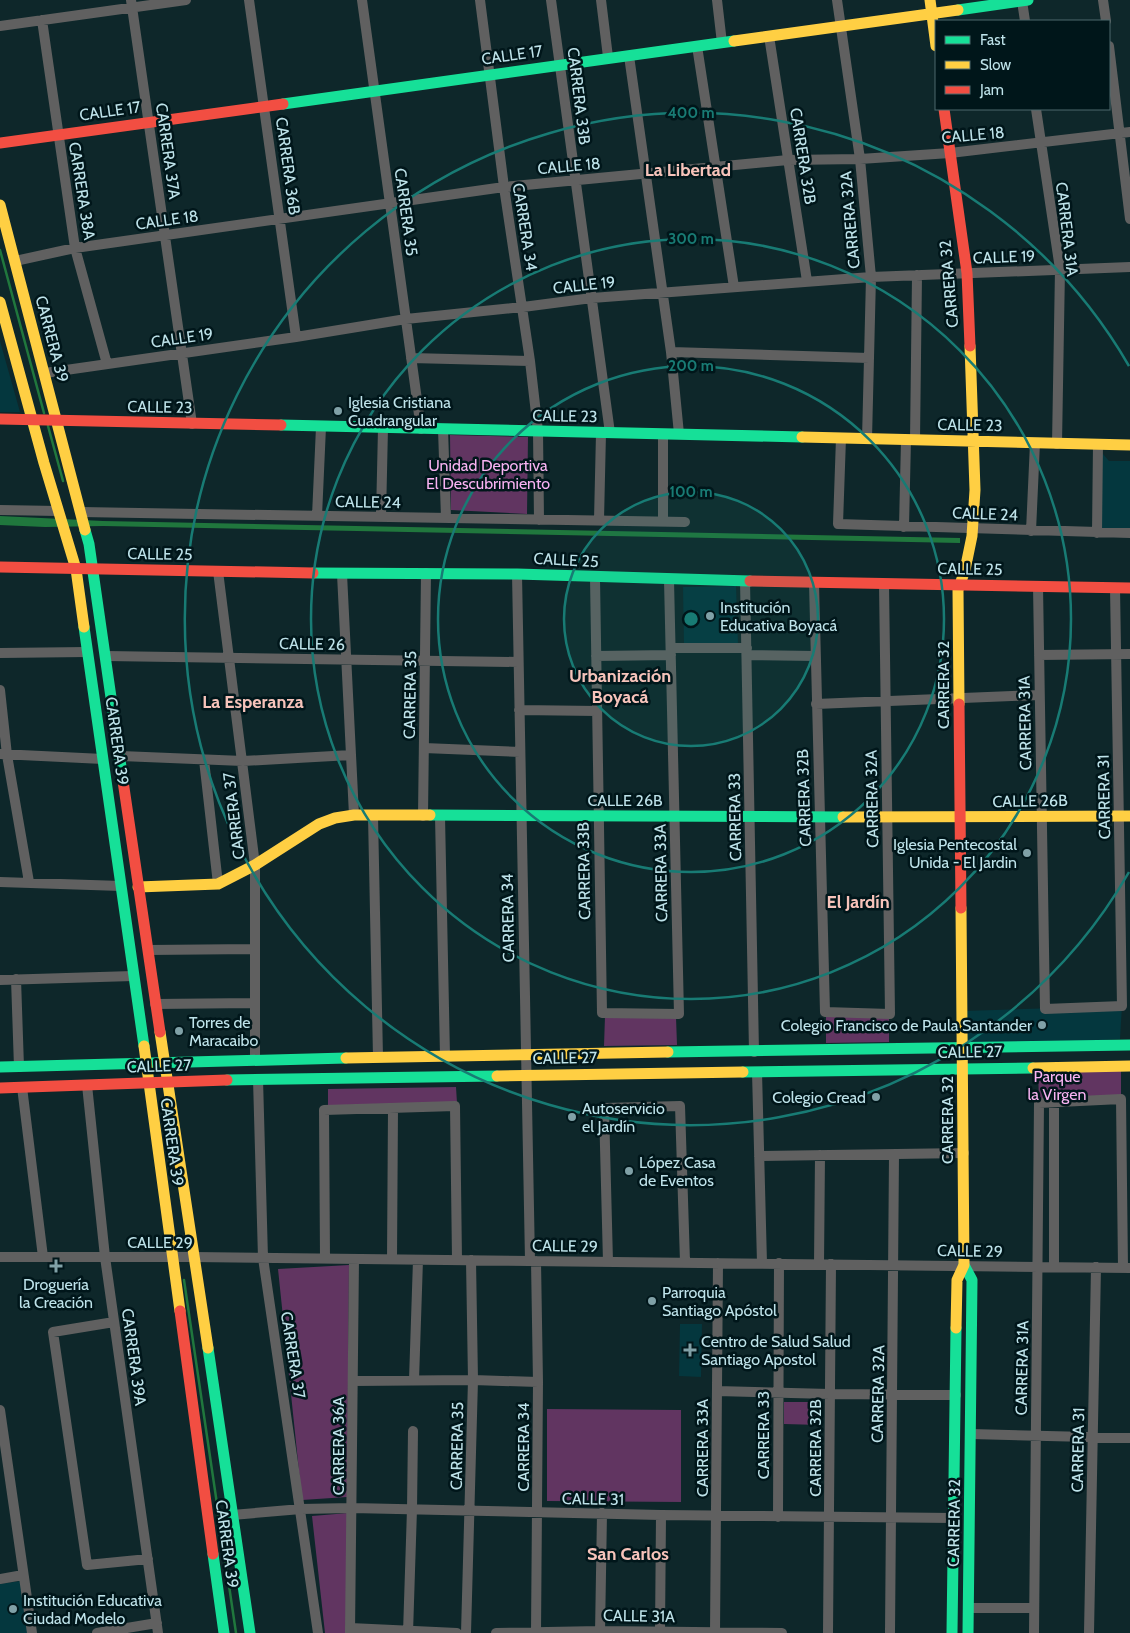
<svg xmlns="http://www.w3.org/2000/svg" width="1130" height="1633" viewBox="0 0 1130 1633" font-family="Cabin,sans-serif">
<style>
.built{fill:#04373e}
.green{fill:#613561}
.water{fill:#20773d}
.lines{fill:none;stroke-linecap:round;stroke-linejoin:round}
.stream{stroke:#20773d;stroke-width:2.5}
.street{stroke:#606060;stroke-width:10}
.fast{stroke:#16e098;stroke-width:11}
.slow{stroke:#ffcf43;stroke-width:11}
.jam{stroke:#f24e42;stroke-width:11}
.ring{fill:none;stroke:#187b74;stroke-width:2.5}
.poi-dot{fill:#80a1a7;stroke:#00161a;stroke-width:2}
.labels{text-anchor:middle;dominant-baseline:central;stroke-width:5;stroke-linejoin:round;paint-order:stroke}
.street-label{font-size:16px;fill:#bee3ea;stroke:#00161a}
.poi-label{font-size:16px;fill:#bee3ea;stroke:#00161a;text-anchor:start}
.park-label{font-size:16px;fill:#f9b3f3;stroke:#00161a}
.neighbourhood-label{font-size:18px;font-weight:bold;fill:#f6c3ba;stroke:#00161a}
.centre{fill:#187b74;stroke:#00161a;stroke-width:2.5}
.ring-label{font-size:15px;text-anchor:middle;font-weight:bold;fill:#187b74;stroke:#00161a;stroke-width:5;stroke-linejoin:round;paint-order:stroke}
</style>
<rect width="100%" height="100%" fill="#0e272a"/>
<path class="built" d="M 0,341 L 20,412 L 0,412 Z
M 1098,444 L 1103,454 L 1109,461 L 1130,461 L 1130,533 L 1097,533 Z
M 736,586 L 738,644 L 684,645 L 683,587 Z
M 1122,1006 L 1120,1039 L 963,1048 L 963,1011 Z
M 680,1324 L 702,1324 L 701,1377 L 679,1376 Z
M 21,1581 L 29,1633 L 0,1633 L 0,1584 Z"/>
<path class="green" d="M 450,435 L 528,437 L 527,514 L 451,510 Z
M 826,1014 L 889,1016 L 889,1042 L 826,1043 Z
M 605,1016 L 676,1017 L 677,1045 L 604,1046 Z
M 1121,1066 L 1121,1099 L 1039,1103 L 1038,1068 Z
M 456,1087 L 457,1103 L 328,1106 L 328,1089 Z
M 349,1265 L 347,1497 L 302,1500 L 278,1269 Z
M 784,1402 L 821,1402 L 820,1425 L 784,1424 Z
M 547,1409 L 681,1410 L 681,1502 L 547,1501 Z
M 348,1513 L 346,1633 L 325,1633 L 312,1516 Z"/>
<path class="water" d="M 0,516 L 103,521 L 960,538 L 960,543 L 103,526 L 45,527 L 0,525 Z"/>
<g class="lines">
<path class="stream" d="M 0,250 L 44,413
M 48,426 L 63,481
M 184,1280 L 236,1633"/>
<path class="street" d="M 131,0 L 192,424
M 249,0 L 296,337
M 362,0 L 421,429
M 480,0 L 504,187 L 530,361 L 538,431 L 539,520
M 551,0 L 610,433
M 601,0 L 608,57
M 717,0 L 722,43
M 837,0 L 860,159 L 871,277 L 867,439
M 1103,0 L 1106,21
M 1022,1 L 1025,21
M 42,20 L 75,248 L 107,364
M 0,26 L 186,0
M 769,36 L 807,281
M 697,46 L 734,287
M 1109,46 L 1130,219
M 629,56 L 671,352 L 679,434
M 1036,109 L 1060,269 L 1057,444
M 15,261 L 75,248 L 504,187 L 788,160 L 860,159 L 950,153 L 1130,132
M 671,352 L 869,358
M 411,358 L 530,361
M 45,373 L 296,337 L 406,319 L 523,307 L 592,298 L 871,277 L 1130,267
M 443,429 L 446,518
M 841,438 L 838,524 L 1130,533
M 915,440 L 917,275
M 0,510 L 58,511
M 81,512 L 685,522
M 317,516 L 321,427
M 381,517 L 383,428
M 599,520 L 601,433
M 663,521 L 663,434
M 904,527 L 906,440
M 1031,531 L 1035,443
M 1097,533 L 1098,444
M 218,571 L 255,865 L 255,1059
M 342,574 L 354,815
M 517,574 L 530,1261
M 595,578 L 602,1013 L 679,1014 L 669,580
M 745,581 L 754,1052
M 814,583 L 825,1012 L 890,1014 L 884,584
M 1038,586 L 1045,1009 L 1122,1006 L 1115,588
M 671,648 L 747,648
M 0,653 L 87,652
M 747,655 L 815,656
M 1039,655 L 1130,654
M 106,656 L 518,662
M 596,656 L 671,655
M 0,690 L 7,755 L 29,882
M 816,704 L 1039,695
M 519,710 L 597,711
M 424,748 L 520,752
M 0,754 L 103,759
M 121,756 L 243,761 L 351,755
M 204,760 L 218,884
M 373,816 L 378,1057
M 423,816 L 426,573
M 440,816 L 445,1056
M 0,882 L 121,886
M 148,950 L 255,949
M 16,979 L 19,1067
M 0,980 L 133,976
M 155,1004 L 255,1003
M 757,1072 L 762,1263
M 258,1079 L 263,1258 L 318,1633
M 87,1085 L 105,1257 L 158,1633
M 22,1087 L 43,1257
M 759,1156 L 964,1153
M 0,1257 L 194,1257 L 1130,1268
M 325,1258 L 324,1110 L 455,1106 L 457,1260
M 392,1259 L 393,1108
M 608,1262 L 604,1108 L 680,1106 L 685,1262
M 819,1264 L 820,1155
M 1054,1267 L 1054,1102
M 114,1322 L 53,1332 L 87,1565 L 148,1559
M 414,1380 L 418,1260
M 353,1381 L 473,1380 L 538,1382
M 717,1391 L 830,1394 L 956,1395
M 0,1410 L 32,1633
M 971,1434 L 1130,1438
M 232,1515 L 301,1509 L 352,1508 L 661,1515 L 954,1518
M 778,1517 L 779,1263
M 0,1579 L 23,1575
M 969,1608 L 1034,1608
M 350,1628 L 457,1633
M 660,1632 L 661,1515
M 97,1633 L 157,1623
M 350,1633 L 354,1259
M 408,1633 L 412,1509 L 413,1431
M 466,1633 L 473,1380 L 471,1260
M 496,1633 L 600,1631 L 782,1633
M 536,1633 L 538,1382 L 536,1261
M 600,1633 L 602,1513
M 715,1633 L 718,1263
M 828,1633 L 831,1264
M 890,1633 L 894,1155
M 1034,1633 L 1039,1103 L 1121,1099 L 1123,1268
M 1089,1633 L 1096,1267"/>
<path class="fast" d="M 958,10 L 1028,0
M 283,104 L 734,41
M 281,425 L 802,437
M 85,530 L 89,544 L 123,781
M 313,573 L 517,574 L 750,581
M 84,627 L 144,1046
M 430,815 L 843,817
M 668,1052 L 1130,1045
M 0,1067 L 346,1058
M 743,1072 L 1033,1068
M 227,1080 L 497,1076
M 964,1265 L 972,1280 L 968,1633
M 208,1348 L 250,1633
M 213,1554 L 224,1633
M 952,1633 L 956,1328"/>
<path class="slow" d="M 930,0 L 936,46
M 734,41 L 958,10
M 0,205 L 85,530
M 0,302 L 44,463 L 76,569 L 84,627
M 802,437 L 1130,445
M 959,704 L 958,590 L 965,570 L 972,536 L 975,490 L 970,346
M 843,817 L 1130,816
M 138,887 L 218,884 L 255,865 L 319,824 L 335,818 L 354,815 L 430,815
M 160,1032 L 208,1348
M 144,1046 L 180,1311
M 346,1058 L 668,1052
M 1033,1068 L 1130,1066
M 497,1076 L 743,1072
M 956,1328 L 957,1280 L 964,1265 L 961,908"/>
<path class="jam" d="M 944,109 L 967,273 L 970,346
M 0,143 L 283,104
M 0,419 L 281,425
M 0,567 L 313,573
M 750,581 L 1130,588
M 959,704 L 961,908
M 123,781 L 160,1032
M 0,1088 L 227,1080
M 180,1311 L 213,1554"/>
</g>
<circle cx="691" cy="619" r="127" fill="#187b74" fill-opacity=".12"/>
<g class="ring">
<circle cx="691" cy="619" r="127"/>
<circle cx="691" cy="619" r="253"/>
<circle cx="691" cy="619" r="380"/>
<path d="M1129 872A506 506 0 1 1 1129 366"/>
</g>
<g class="poi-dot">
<circle cx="338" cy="411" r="5"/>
<circle cx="710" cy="616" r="5"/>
<circle cx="1027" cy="853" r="5"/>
<circle cx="1042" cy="1025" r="5"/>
<circle cx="179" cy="1031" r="5"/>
<circle cx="876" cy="1097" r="5"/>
<circle cx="572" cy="1117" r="5"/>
<circle cx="629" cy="1171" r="5"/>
<path d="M53.5 1258.5h5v5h5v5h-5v5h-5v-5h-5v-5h5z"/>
<circle cx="652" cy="1301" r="5"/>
<path d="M687.5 1342.5h5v5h5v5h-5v5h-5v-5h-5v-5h5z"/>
<circle cx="13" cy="1609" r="5"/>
</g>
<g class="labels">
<g class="street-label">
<text transform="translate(512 55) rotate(-8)">CALLE 17</text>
<text transform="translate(579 96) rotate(83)">CARRERA 33B</text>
<text transform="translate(110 111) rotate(-8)">CALLE 17</text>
<text transform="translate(973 135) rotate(-5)">CALLE 18</text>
<text transform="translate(168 151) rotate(82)">CARRERA 37A</text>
<text transform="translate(803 156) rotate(81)">CARRERA 32B</text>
<text transform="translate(288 166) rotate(82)">CARRERA 36B</text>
<text transform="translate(569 166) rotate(-5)">CALLE 18</text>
<text transform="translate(82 191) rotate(81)">CARRERA 38A</text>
<text transform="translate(406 212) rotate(82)">CARRERA 35</text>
<text transform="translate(167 220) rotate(-8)">CALLE 18</text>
<text transform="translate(850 220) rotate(-95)">CARRERA 32A</text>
<text transform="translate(525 227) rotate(81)">CARRERA 34</text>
<text transform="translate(1067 229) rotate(83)">CARRERA 31A</text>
<text transform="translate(1004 257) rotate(-2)">CALLE 19</text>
<text transform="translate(949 284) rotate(-95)">CARRERA 32</text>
<text transform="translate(584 285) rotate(-6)">CALLE 19</text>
<text transform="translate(182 338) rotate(-8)">CALLE 19</text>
<text transform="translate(52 339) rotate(75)">CARRERA 39</text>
<text transform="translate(160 407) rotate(1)">CALLE 23</text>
<text transform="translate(565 416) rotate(1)">CALLE 23</text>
<text transform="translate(970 425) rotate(1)">CALLE 23</text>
<text transform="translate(368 502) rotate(1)">CALLE 24</text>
<text transform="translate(985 514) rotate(2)">CALLE 24</text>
<text transform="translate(160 554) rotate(1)">CALLE 25</text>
<text transform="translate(566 560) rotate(3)">CALLE 25</text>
<text transform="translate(970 569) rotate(1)">CALLE 25</text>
<text transform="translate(312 644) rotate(1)">CALLE 26</text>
<text transform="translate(943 685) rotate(-90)">CARRERA 32</text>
<text transform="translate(410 695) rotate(-89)">CARRERA 35</text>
<text transform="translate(1025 723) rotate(-91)">CARRERA 31A</text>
<text transform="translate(117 741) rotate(82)">CARRERA 39</text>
<text transform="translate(1104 797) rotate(-91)">CARRERA 31</text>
<text transform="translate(804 798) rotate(-92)">CARRERA 32B</text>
<text transform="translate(872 799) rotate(-91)">CARRERA 32A</text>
<text x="625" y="800">CALLE 26B</text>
<text transform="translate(1030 801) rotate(-1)">CALLE 26B</text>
<text transform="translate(234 816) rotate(-97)">CARRERA 37</text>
<text transform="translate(735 817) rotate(-91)">CARRERA 33</text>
<text transform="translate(584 871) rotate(-91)">CARRERA 33B</text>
<text transform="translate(661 873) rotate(-91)">CARRERA 33A</text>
<text transform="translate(508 918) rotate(-91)">CARRERA 34</text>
<text transform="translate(970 1052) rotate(-1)">CALLE 27</text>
<text transform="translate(565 1058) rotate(-1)">CALLE 27</text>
<text transform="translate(159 1066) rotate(-2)">CALLE 27</text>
<text transform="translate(947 1120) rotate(-90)">CARRERA 32</text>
<text transform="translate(172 1142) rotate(82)">CARRERA 39</text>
<text x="160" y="1242">CALLE 29</text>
<text transform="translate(565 1246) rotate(1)">CALLE 29</text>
<text transform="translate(970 1251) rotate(1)">CALLE 29</text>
<text transform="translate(293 1355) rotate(81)">CARRERA 37</text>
<text transform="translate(134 1357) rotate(82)">CARRERA 39A</text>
<text transform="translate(1022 1368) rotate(-89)">CARRERA 31A</text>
<text transform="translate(878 1394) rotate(-89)">CARRERA 32A</text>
<text transform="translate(763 1435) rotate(-90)">CARRERA 33</text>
<text transform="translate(338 1446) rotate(-90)">CARRERA 36A</text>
<text transform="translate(457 1446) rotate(-89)">CARRERA 35</text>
<text transform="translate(523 1447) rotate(-90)">CARRERA 34</text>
<text transform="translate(702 1448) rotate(-90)">CARRERA 33A</text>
<text transform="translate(815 1448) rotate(-90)">CARRERA 32B</text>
<text transform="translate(1078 1450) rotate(-89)">CARRERA 31</text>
<text transform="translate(593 1499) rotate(1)">CALLE 31</text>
<text transform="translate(954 1523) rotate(-89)">CARRERA 32</text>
<text transform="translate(227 1544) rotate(82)">CARRERA 39</text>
<text transform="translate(639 1616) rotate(1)">CALLE 31A</text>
</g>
<g class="poi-label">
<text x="348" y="402">Iglesia Cristiana<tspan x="348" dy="18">Cuadrangular</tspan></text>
<text x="720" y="607">Institución<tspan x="720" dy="18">Educativa Boyacá</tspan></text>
<text x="1017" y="844" text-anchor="end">Iglesia Pentecostal<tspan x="1017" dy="18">Unida - El Jardin</tspan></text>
<text x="189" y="1022">Torres de<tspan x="189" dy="18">Maracaibo</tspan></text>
<text x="1032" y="1025" text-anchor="end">Colegio Francisco de Paula Santander</text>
<text x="866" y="1097" text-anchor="end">Colegio Cread</text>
<text x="582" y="1108">Autoservicio<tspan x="582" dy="18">el Jardín</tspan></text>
<text x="639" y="1162">López Casa<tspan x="639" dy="18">de Eventos</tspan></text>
<text x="56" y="1284" text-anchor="middle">Droguería<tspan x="56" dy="18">la Creación</tspan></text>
<text x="662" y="1292">Parroquia<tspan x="662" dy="18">Santiago Apóstol</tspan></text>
<text x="701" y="1341">Centro de Salud Salud<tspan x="701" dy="18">Santiago Apostol</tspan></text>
<text x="23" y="1600">Institución Educativa<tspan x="23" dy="18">Ciudad Modelo</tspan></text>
</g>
<g class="park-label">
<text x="488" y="465">Unidad Deportiva<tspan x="488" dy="18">El Descubrimiento</tspan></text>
<text x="1057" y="1076">Parque<tspan x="1057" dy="18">la Virgen</tspan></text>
</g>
<g class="neighbourhood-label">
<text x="688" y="170">La Libertad</text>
<text x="620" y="676">Urbanización<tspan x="620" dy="21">Boyacá</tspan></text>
<text x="253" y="702">La Esperanza</text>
<text x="858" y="902">El Jardín</text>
<text x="628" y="1554">San Carlos</text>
</g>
</g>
<circle cx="691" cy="619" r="8" class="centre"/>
<g class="ring-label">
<text x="691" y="118">400 m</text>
<text x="691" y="244">300 m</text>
<text x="691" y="371">200 m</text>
<text x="691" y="497">100 m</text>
</g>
<rect x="935" y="20" width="175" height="90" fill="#00161a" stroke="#4c686d"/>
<rect x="945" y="36" width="25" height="8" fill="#16e098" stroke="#4c686d"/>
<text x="980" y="45" font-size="15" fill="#bee3ea">Fast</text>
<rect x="945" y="61" width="25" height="8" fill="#ffcf43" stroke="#4c686d"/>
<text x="980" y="70" font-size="15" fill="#bee3ea">Slow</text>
<rect x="945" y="86" width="25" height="8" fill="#f24e42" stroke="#4c686d"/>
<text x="980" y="95" font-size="15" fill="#bee3ea">Jam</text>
</svg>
